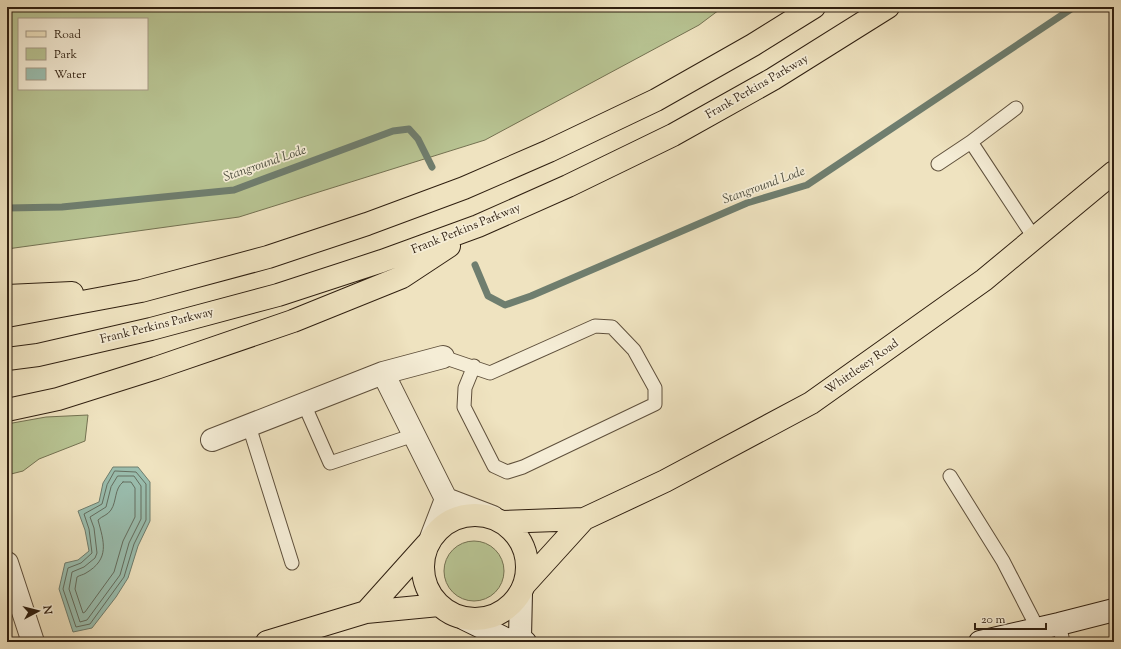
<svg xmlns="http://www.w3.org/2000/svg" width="1121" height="649" viewBox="0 0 1121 649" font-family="'Sorts Mill Goudy',serif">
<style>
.green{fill:#b8c493;stroke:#747252;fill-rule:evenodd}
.water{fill:#9abeaf;stroke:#6f7e6f}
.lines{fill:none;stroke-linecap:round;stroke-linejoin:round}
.shore{stroke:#646e60;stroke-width:1}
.stream{stroke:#6f7e6f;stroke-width:7}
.lane-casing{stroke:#5f503c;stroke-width:15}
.street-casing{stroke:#5f503c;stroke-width:24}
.secondary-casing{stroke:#2f1f10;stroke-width:24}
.primary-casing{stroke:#2f1f10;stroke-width:24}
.highway-casing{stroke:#2f1f10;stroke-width:24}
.lane{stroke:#f5edd6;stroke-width:13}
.street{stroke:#f5edd6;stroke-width:22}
.secondary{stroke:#f5edd6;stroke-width:22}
.primary{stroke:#efe3c0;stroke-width:22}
.highway{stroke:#efe3c0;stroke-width:22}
.labels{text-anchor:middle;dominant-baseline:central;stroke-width:3.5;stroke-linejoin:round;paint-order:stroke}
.street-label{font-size:12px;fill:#2f1f10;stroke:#f5edd6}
.water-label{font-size:13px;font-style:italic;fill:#4f4f40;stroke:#f5edd6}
</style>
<rect width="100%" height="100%" fill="#efe3c0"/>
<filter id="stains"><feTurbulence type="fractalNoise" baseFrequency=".005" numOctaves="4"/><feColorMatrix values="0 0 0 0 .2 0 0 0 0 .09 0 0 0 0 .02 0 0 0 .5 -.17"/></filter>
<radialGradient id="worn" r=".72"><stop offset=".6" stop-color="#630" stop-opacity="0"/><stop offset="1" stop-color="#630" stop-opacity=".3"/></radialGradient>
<path class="green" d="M 7,7 L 723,7 L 699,25 L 485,140 L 239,217 L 7,249 ZM 19,19 L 147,19 L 147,89 L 19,89 Z
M 88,415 L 85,441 L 39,459 L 23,471 L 7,475 L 7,424 L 46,417 Z
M444 571a30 30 0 1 1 60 0a30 30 0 1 1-60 0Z"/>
<path class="water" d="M 113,467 L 138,467 L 150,482 L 150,521 L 138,546 L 128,578 L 116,597 L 92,628 L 73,632 L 59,589 L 65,563 L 78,560 L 89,551 L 85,530 L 78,511 L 99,502 L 103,483 Z"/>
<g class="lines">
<path class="shore" d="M 115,471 L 136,472 L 146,484 L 146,520 L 134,544 L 124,577 L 90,624 L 76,627 L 63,589 L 68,568 L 81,563 L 92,553 L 89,529 L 84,514 L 102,504 L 107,485 Z
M 118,476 L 134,476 L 141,486 L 141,519 L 129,543 L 120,575 L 87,620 L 80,622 L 69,589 L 72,572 L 84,567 L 95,558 L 97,553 L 94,528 L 90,517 L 106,507 L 111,487 Z
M 123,482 L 131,482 L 135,488 L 135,517 L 123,541 L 114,572 L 85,612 L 83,613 L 75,589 L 77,577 C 80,575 83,575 86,573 C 110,559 104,542 98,520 C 102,516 108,515 111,510 C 117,501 114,489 123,482 Z"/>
<path class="stream" d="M 7,208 L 62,207 L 234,190 L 393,131 L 409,129 L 418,139 L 432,167
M 475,265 L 488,296 L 505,305 L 531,296 L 747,203 L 807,185 L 1074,7"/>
<g class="lane-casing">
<path id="lane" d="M 1016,108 L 971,142 L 1035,239
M 938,164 L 971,142
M 443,357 L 490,373 L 595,326 L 612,327 L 634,350 L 655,388 L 655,404 L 523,467 L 507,472 L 494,466 L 464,407 L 465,388 L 474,366
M 304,404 L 330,463 L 414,435
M 249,426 L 292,563
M 950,476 L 1003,561 L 1038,629
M 1059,624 L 1063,642"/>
</g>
<g class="street-casing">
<path id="street" d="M 383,373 L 446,499 L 493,517
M 212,440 L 383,373 L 443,357
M 431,538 L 446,499
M 7,563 L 33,642"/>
</g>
<g class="secondary-casing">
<path id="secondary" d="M 521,592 L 520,638 L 525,642
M 465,619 L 512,642
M 980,642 L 1059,624 L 1114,610"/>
</g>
<g class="primary-casing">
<path id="primary" d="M423 567a52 52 0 1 1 104 0a52 52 0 1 1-104 0Z
M 502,522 L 584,519
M 525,584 L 584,519 L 665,481 L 811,403 L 984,280 L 1114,172
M 366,612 L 427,544
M 267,642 L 366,612 L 439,605"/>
</g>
<g class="highway-casing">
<path id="highway" d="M 7,296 L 72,293
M 7,316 L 141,291 L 268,257 L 367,224 L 464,188 L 549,151 L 656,100 L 753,45 L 814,7
M 7,359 L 38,355 L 151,329 L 278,295 L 382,261 L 478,226 L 568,186 L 673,135 L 773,79 L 888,7
M 7,410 L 58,399 L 156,368 L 293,321 L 402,277 L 449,246"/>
</g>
<use href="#lane" class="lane"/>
<use href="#street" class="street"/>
<use href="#secondary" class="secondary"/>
<use href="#primary" class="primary"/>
<use href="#highway" class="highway"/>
</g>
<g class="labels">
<g class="street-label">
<text transform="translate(757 87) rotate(-30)">Frank Perkins Parkway</text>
<text transform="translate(466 229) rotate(-22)">Frank Perkins Parkway</text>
<text transform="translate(157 326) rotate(-14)">Frank Perkins Parkway</text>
<text transform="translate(862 367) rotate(-35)">Whittlesey Road</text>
</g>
<g class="water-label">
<text transform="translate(265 164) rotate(-19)">Stanground Lode</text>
<text transform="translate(764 186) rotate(-20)">Stanground Lode</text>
</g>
</g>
<rect width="1121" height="649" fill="none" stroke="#efe3c0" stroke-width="24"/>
<rect x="8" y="8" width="1105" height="633" fill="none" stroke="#2f1f10" stroke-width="2"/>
<rect x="12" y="12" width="1097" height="625" fill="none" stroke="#2f1f10"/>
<rect x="18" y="18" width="130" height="72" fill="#f5edd6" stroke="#a69b87"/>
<rect x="26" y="31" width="20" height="6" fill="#efe3c0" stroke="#a69b87"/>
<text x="54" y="38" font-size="12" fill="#2f1f10">Road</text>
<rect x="26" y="48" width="20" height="12" fill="#b8c493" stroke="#a69b87"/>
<text x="54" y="58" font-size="12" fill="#2f1f10">Park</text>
<rect x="26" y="68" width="20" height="12" fill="#9abeaf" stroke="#a69b87"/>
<text x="54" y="78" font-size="12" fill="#2f1f10">Water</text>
<g transform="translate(38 611) rotate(83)" stroke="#f5edd6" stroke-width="3" paint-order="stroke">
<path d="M0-3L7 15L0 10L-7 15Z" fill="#2f1f10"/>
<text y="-6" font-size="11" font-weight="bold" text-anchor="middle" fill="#2f1f10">N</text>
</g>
<path d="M975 623v6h71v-6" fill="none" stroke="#2f1f10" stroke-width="2"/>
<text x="981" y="623" font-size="12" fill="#2f1f10" stroke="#f5edd6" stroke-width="3" paint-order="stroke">20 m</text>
<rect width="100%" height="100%" filter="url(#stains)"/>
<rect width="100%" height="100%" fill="url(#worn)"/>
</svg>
